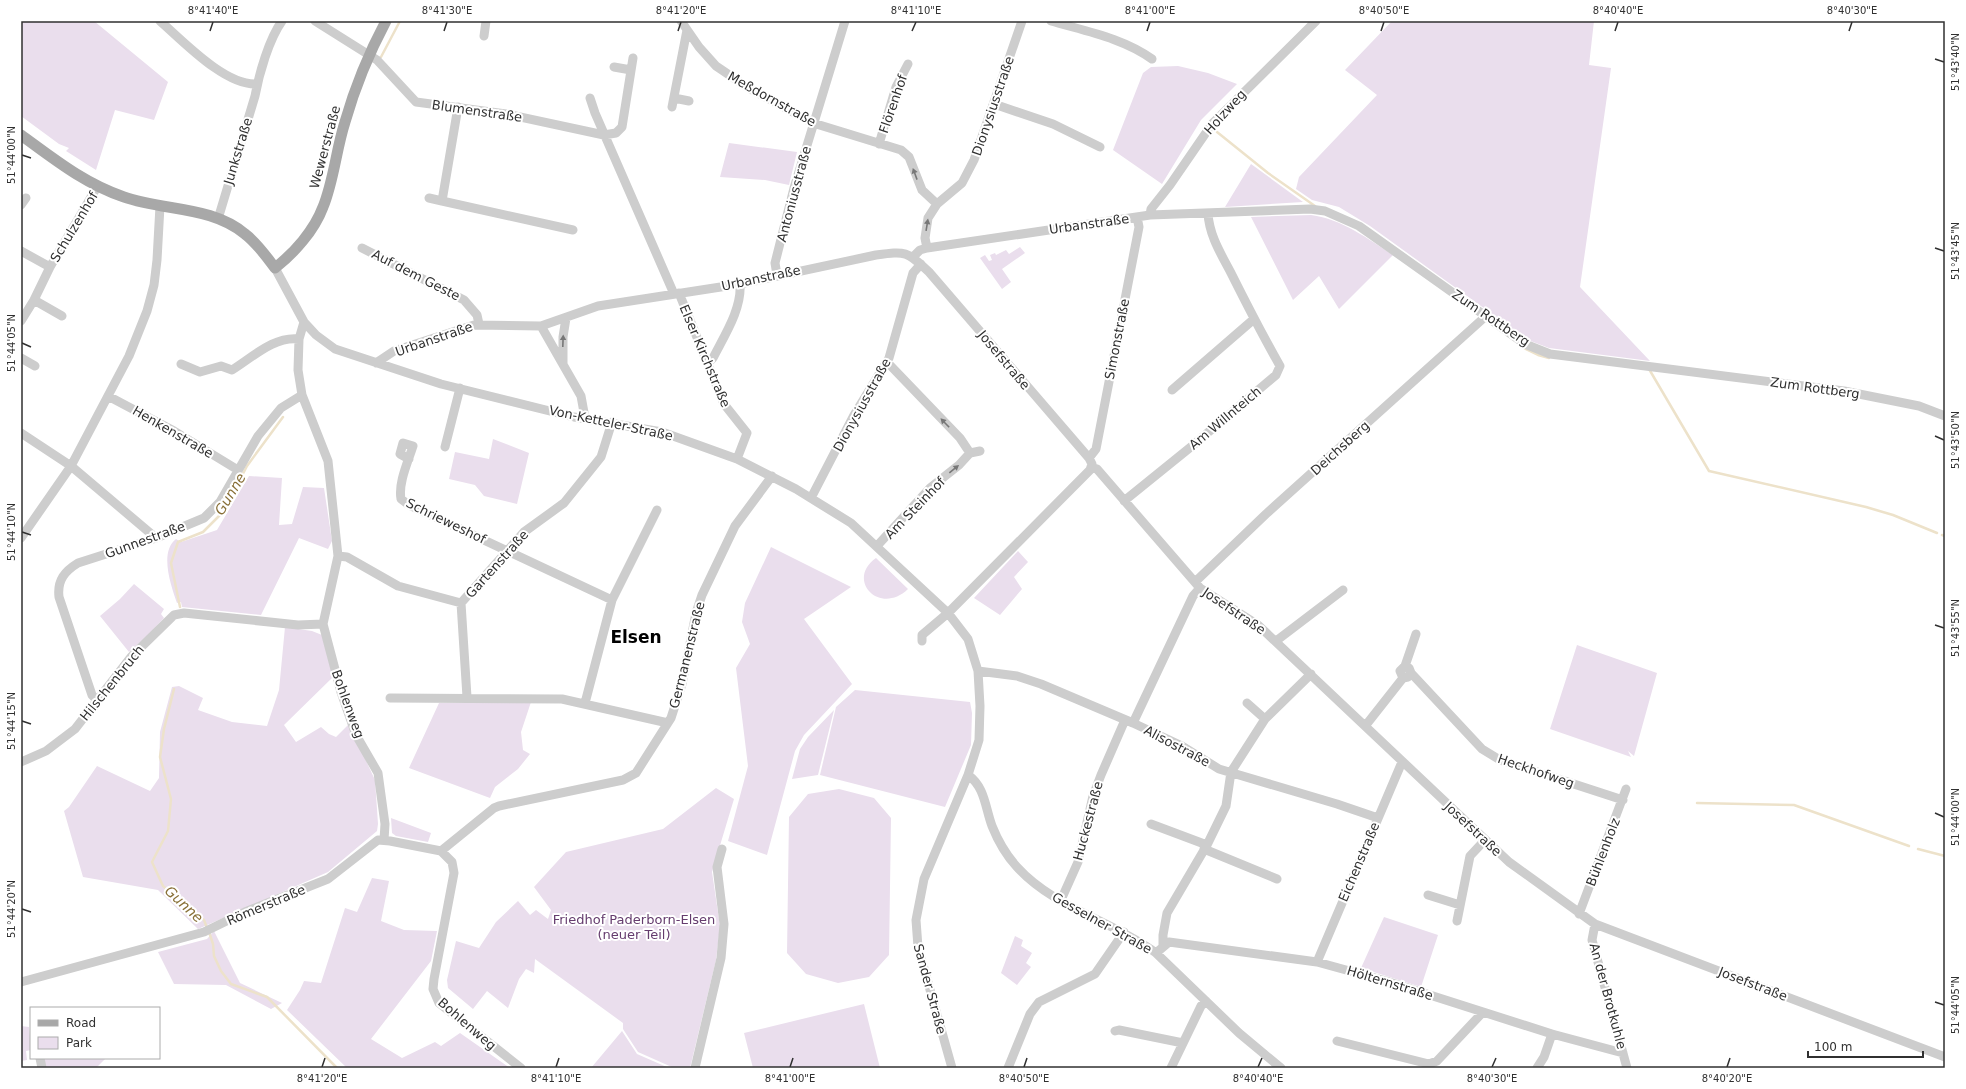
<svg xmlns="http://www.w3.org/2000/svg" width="1966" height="1089" viewBox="0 0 1966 1089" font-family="'DejaVu Sans',sans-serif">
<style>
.green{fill:#eadeed}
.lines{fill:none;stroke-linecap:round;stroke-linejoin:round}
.stream{stroke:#ede2ca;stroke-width:2.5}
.minor{stroke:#cdcdcd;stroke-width:9}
.major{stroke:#a8a8a8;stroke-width:11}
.oneway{fill:#777}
.ticks{fill:none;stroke:#303030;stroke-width:1.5}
.labels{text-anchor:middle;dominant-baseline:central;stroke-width:4;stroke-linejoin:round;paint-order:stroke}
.street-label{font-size:13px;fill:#303030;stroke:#fff}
.park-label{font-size:13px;fill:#653c6e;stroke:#fff}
.water-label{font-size:14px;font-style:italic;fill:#886f37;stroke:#fff}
.district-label{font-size:17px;font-weight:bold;fill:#000;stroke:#fff}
.neatline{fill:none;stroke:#303030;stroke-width:1.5}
.ticks-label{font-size:10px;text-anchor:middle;fill:#303030}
</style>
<rect width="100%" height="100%" fill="#fff"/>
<path class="green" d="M 21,21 L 94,21 L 168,82 L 154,120 L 115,110 L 96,170 L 66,151 L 69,148 L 59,144 L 21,116 Z
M 1392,21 L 1594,21 L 1589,65 L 1611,68 L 1580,287 L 1650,361 L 1549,348 L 1528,340 L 1370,226 L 1339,207 L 1312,200 L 1296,189 L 1299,177 L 1377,95 L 1345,70 Z
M 1178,66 L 1208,73 L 1237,84 L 1201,120 L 1162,184 L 1113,150 L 1143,73 L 1151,67 Z
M 729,143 L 797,152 L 789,185 L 765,180 L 720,177 Z
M 1251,164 L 1303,202 L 1225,207 Z
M 1311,215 C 1342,219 1368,239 1393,255 L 1339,309 L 1319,276 L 1293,300 L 1251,217 Z
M 1020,247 L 1025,253 L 1002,269 L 1011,282 L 1002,289 L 980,258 L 985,255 L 989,261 L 992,260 L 990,255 L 995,253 L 996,255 L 1006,250 L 1009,254 Z
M 493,439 L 529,453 L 517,504 L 484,496 L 475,485 L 449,479 L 455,452 L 489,459 Z
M 249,476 L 282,478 L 279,525 L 292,524 L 303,487 L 324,488 L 332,541 L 328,549 L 299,538 L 261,615 L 182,607 L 181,602 L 177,603 C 171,586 159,552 176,539 L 181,542 L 217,530 Z
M 771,547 L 851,587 L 804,619 L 852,684 L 804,735 L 795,751 L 767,855 L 728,841 L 748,766 L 736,668 L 750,644 L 742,622 L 745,603 Z
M 1018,551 L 1028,562 L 1014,577 L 1022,589 L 1000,615 L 974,598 Z
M 876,558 L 908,589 C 880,616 845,580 876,558 Z
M 134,584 L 164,609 L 161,614 L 164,618 L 147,636 L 129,652 L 100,616 L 120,599 Z
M 285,627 L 312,631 L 322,635 L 333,677 L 284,725 L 296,742 L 321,727 L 329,734 L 336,737 L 349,724 L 375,780 L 378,824 L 377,831 L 328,872 L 198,929 L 158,890 L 83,877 L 64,811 L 69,807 L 97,766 L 150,791 L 159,778 L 160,732 L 172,687 L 179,686 L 203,698 L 198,710 L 232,722 L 267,726 L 279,690 Z
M 1577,645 L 1657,673 L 1634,756 L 1628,751 L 1631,757 L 1550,729 Z
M 855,690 L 970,702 L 972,713 L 971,745 L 945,807 L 820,775 L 836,707 Z
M 531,702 L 521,732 L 523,750 L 530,754 L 518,769 L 495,787 L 490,798 L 409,768 L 439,703 Z
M 834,710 L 818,775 L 792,779 L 800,749 L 808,737 Z
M 716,788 L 734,799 L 712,872 L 720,926 L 716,960 L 690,1068 L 674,1068 L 638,1052 L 623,1029 L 623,1023 L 535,959 L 534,973 L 526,969 L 519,979 L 508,1008 L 487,991 L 473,1009 L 448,988 L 447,980 L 456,941 L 479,948 L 496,922 L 518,901 L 530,915 L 536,910 L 548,919 L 551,910 L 534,887 L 566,852 L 663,829 Z
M 839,789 L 874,798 L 891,818 L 889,955 L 869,977 L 838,983 L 806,974 L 787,953 L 789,817 L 808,794 Z
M 391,818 L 431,833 L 428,842 L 396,836 L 392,833 Z
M 372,878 L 389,881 L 381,921 L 404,930 L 437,931 L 431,961 L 371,1039 L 402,1058 L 435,1042 L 441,1046 L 460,1033 L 510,1068 L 347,1068 L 287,1010 L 300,990 L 304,981 L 321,983 L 345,908 L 357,912 Z
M 1384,917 L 1438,935 L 1421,987 L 1361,968 Z
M 214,931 L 240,983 L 282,1003 L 271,1009 L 226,985 L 174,984 L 158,952 L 207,939 Z
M 1015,936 L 1023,940 L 1021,946 L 1032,953 L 1026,963 L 1031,967 L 1017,985 L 1001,973 Z
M 864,1004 L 880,1068 L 753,1068 L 744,1033 Z
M 21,1026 L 29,1027 L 31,1050 L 26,1051 L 27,1060 L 21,1061 Z
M 622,1031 L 637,1054 L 669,1068 L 591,1068 Z
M 43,1058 L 106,1058 L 96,1068 L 44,1068 Z"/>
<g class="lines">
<path class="stream" d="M 381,57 L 400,21
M 1217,132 L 1268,173 L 1315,206
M 1524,348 L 1538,355 L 1549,358
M 1649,369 L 1709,471 L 1866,507 L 1893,515 L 1937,533
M 1942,535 L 1945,536
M 180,607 L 171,563 L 178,542 L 203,532 L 223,512 L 247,466 L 283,417
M 174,689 L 164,729 L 160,757 L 171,799 L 168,831 L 152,862 L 163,886 L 204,920 L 207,928
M 1697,803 L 1794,805 L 1909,846
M 1918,849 L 1945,856
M 209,932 L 213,944 L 214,956 L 221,971 L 231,984 L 267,997 L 337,1068"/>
<path class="minor" d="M 160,21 C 183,41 225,86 257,84
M 315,21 L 377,60 L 416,102 L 506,114 L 604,135 L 616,133 L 622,127 L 633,58
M 681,21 L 699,47 L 716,66 L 747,87 L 813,123 L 901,150 L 909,157 L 922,190 L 937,204
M 1051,21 C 1085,31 1123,38 1152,59
M 484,36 L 486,21
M 614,67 L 631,70
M 590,98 L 595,113 L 674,294
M 674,98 L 689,101
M 994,104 L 1053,124 L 1100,147
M 458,107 L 442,201 L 573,230
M 672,107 L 687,30
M 879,144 L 896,87 L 908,64
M 429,198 L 442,201
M 21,205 L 26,198
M 1150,215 L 1151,209 L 1170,185 L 1212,124 L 1316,21
M 218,219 L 255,96 C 259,74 269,39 282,21
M 362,248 L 464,300 L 477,315 L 479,324
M 927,248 L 925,238 L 928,218 L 937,204 L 962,183 L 974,160 L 1022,21
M 21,251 L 50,267
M 913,257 L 920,250 L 927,248 L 1150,215 L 1310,209 L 1325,211 L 1359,226 L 1525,344 L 1550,354 L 1844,391 L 1919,406 L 1945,416
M 275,268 L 304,322 L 316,335 L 335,349 L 441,384 L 574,417 L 662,432 L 737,459 L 796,489 L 851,523 L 948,613 L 968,639 L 978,671 L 980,706 L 979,740 L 968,775 L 924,879 L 916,920 L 918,947 L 952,1068
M 777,275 L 775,263 L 794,188 L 845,21
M 679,293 L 724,404 L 747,433 L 737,459
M 34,300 L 62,316
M 21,321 L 34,300 L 50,267 L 97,187
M 304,322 L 299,339 L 298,370 L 302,395 L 328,461 L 338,556 L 323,624 L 341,692 L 356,735 L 378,773 L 385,824 L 384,840
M 541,326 L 581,396 L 585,418
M 21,358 L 35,366
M 887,362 L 960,438 L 970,453
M 376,363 L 394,351 L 474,325 L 541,326 L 598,306 L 740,284 L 876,255 C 906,251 907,251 929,272 L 1089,458 L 1092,464 L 1090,470 L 948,613 L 922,635 L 922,641
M 563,363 L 563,337 L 566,318
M 708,363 L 713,358 C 724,336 742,309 740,284
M 181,364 L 200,372 L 221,366 L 232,370 C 253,357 274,336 299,339
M 1172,390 L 1254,319
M 108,396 L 174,431 L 238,470
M 21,433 L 71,466 L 156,538
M 445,447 L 460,388
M 1089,458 L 1096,449 L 1139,227 L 1137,217
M 409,459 L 400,454 L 403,443 L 413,446 C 408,462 398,483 401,499 L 409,505 L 612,600
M 1091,467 L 1097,469 L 1200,588 L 1258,625 L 1509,862 L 1595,924 L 1945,1057
M 811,498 L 854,415 L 889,358 L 913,273 L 921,264
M 1124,501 L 1192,446 L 1276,375 L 1280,366 C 1263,336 1247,305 1231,273 C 1221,254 1209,235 1208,213
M 21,538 L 71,466 L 129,356 L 147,311 L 154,285 L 157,260 L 160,206
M 877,546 L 930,488 L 959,465 L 970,453 L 980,451
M 338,556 L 347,557 L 398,586 L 461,603 L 524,532 L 564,503 L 601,457 L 612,422
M 1195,582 L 1266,514 L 1486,316
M 461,603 L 467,697
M 1276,641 L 1343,590
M 1405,666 L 1416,634
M 978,671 L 1017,676 L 1041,684 L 1133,723 L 1182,746 L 1219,769 L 1337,804 L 1378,818
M 1411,673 L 1482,749 L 1500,760 L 1623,800
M 390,698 L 562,699 L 668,723
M 97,700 L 92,695 L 59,597 C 57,580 65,571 78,563 L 156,538 L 204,518 L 220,502 L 258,436 L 281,408 L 302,395
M 585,703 L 612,600 L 657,510
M 1247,703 L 1265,719
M 1133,723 L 1193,596 L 1200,588
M 1366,725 L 1403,678 L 1408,677 L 1411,673 L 1409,668 L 1405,666 L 1400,671 L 1403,678
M 21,762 L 46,751 L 75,729 L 131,657 L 174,615 L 184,613 L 298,625 L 323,624
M 968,775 C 985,787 985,807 992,826 C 998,841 1006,855 1017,867 C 1054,908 1113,921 1156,953 L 1239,1033 L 1281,1068
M 1151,824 L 1207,845
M 1204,849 L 1277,879
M 441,851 L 494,808 L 499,806 L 623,780 L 636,773 L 671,718 L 682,684 L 696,613 L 702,595 L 735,526 L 772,476
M 1428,895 L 1460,905
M 1061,900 L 1078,862 L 1093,796 L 1101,775 L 1125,720
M 1579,914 L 1626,789
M 1457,921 L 1470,856 L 1485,840
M 1595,924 L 1592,940 L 1627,1068
M 1163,945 L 1163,935 L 1167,913 L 1207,845 L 1226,806 L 1231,772 L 1265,719 L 1311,674
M 1156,953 L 1169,942 L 1317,962 L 1386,981 L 1552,1034 L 1623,1053
M 1317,962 L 1402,762
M 21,982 L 204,932 L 245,912 L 328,879 L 378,840 L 390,841 L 441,851 L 452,862 L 454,873 L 434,979 L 433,989 L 439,1003 L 521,1068
M 1115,1031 L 1119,1030 L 1183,1043
M 1337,1041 L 1429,1064 L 1437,1061 L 1483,1012
M 40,1058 L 42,1068
M 695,1068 L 721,958 L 724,924 L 717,867 L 722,849
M 1008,1068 L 1030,1014 L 1039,1002 L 1095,974 L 1124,932
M 1171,1068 L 1201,1006 L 1206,1001
M 1537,1068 L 1544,1057 L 1552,1034"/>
<path class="major" d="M 21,135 C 54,159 85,184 124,197 C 164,211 212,206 245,234 C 257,243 266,256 275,268 C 294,253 314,231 323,207 C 334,180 336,150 345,122 C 355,87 369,53 386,21"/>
</g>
<defs><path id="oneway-solid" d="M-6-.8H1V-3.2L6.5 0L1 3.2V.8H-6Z"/></defs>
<g class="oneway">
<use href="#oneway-solid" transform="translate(915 174) rotate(-110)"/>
<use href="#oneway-solid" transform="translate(927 225) rotate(-81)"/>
<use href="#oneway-solid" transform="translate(563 341) rotate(-88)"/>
<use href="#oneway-solid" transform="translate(945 423) rotate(-134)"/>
<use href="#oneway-solid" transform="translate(954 469) rotate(-39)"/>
</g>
<path class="ticks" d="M 210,31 L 213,22M 444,31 L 447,22M 678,31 L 681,22M 912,31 L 916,22M 1147,31 L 1150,22M 1381,31 L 1384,22M 1615,31 L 1618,22M 1849,31 L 1852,22M 1935,59 L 1944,62M 22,155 L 31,158M 1935,248 L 1944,251M 22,343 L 31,347M 1935,436 L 1944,440M 22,532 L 31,535M 1935,625 L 1944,628M 22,721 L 31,724M 1935,813 L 1944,817M 22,909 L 31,912M 1935,1002 L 1944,1005M 322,1067 L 325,1058M 556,1067 L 559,1058M 790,1067 L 793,1058M 1024,1067 L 1027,1058M 1258,1067 L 1262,1058M 1492,1067 L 1496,1058M 1727,1067 L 1730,1058"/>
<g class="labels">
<g class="street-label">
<text transform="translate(772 99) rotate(29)">Meßdornstraße</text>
<text transform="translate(893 104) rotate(-71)">Flörenhof</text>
<text transform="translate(993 106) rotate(-71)">Dionysiusstraße</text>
<text transform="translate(477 111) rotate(8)">Blumenstraße</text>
<text transform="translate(1225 112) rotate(-48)">Holzweg</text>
<text transform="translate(325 147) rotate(-75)">Wewerstraße</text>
<text transform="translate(238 151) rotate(-73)">Junkstraße</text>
<text transform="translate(794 194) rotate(-75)">Antoniusstraße</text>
<text transform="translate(1089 224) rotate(-8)">Urbanstraße</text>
<text transform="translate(74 227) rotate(-59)">Schulzenhof</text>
<text transform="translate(416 275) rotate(27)">Auf dem Geste</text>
<text transform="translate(761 278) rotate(-12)">Urbanstraße</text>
<text transform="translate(1491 318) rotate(34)">Zum Rottberg</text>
<text transform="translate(434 339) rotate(-19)">Urbanstraße</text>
<text transform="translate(1117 339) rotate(-79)">Simonstraße</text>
<text transform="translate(705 356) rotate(67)">Elser Kirchstraße</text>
<text transform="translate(1004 360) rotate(50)">Josefstraße</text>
<text transform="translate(1815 388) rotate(8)">Zum Rottberg</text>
<text transform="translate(862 405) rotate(-61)">Dionysiusstraße</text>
<text transform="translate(1225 418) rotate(-40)">Am Willnteich</text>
<text transform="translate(611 423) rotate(12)">Von-Ketteler-Straße</text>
<text transform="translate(173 432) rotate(30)">Henkenstraße</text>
<text transform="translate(1340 448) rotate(-42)">Deichsberg</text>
<text transform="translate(915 508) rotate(-46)">Am Steinhof</text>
<text transform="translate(446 521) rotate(26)">Schrieweshof</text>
<text transform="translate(145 540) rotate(-20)">Gunnestraße</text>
<text transform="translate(497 564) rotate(-48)">Gartenstraße</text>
<text transform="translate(1234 611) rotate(34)">Josefstraße</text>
<text transform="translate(687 655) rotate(-76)">Germanenstraße</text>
<text transform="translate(112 683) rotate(-51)">Hilschenbruch</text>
<text transform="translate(348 704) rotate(70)">Bohlenweg</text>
<text transform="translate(1177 746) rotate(28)">Alisostraße</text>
<text transform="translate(1536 771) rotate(19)">Heckhofweg</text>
<text transform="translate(1088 821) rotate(-75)">Huckestraße</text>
<text transform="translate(1473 829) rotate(43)">Josefstraße</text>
<text transform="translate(1603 852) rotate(-69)">Bühlenholz</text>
<text transform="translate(1359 862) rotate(-67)">Eichenstraße</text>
<text transform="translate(266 905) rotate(-23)">Römerstraße</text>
<text transform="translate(1102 923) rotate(29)">Gesselner Straße</text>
<text transform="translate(1390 983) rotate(17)">Hölternstraße</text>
<text transform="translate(1753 984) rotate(21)">Josefstraße</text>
<text transform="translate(930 989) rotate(75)">Sander Straße</text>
<text transform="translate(1608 996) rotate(75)">An der Brotkuhle</text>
<text transform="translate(467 1024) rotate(41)">Bohlenweg</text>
</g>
<g class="park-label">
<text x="634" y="919">Friedhof Paderborn-Elsen<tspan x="634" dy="15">(neuer Teil)</tspan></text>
</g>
<g class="water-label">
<text transform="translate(230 494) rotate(-59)">Gunne</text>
<text transform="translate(184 904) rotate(43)">Gunne</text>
</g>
<g class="district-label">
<text x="636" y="637">Elsen</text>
</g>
</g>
<rect width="1966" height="1089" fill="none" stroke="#ffffff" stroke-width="44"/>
<rect x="30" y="1007" width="130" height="52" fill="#ffffff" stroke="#acacac"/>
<rect x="38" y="1020" width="20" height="6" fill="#a8a8a8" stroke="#acacac"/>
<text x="66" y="1027" font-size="12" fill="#303030">Road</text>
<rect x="38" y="1037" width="20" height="12" fill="#eadeed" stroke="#acacac"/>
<text x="66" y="1047" font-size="12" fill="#303030">Park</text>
<path d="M1808 1051v6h115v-6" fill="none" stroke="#303030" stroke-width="2"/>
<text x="1814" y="1051" font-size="12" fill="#303030" stroke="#ffffff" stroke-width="3" paint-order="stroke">100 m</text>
<rect x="22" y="22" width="1922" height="1045" class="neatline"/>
<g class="ticks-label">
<text x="213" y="14">8°41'40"E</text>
<text x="447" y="14">8°41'30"E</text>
<text x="681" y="14">8°41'20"E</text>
<text x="916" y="14">8°41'10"E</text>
<text x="1150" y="14">8°41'00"E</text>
<text x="1384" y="14">8°40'50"E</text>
<text x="1618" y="14">8°40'40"E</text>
<text x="1852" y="14">8°40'30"E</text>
<text transform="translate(1955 62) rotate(-90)" y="4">51°43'40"N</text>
<text transform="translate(11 155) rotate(-90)" y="4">51°44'00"N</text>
<text transform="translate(1955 251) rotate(-90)" y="4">51°43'45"N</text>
<text transform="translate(11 343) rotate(-90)" y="4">51°44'05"N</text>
<text transform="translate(1955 440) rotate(-90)" y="4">51°43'50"N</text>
<text transform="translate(11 532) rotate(-90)" y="4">51°44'10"N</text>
<text transform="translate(1955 628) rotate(-90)" y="4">51°43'55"N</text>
<text transform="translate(11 721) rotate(-90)" y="4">51°44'15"N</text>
<text transform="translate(1955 817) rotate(-90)" y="4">51°44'00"N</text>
<text transform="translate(11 909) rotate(-90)" y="4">51°44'20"N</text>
<text transform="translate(1955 1005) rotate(-90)" y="4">51°44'05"N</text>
<text x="322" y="1082">8°41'20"E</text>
<text x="556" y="1082">8°41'10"E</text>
<text x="790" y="1082">8°41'00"E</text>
<text x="1024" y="1082">8°40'50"E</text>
<text x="1258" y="1082">8°40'40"E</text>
<text x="1492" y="1082">8°40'30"E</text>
<text x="1727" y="1082">8°40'20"E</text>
</g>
</svg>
